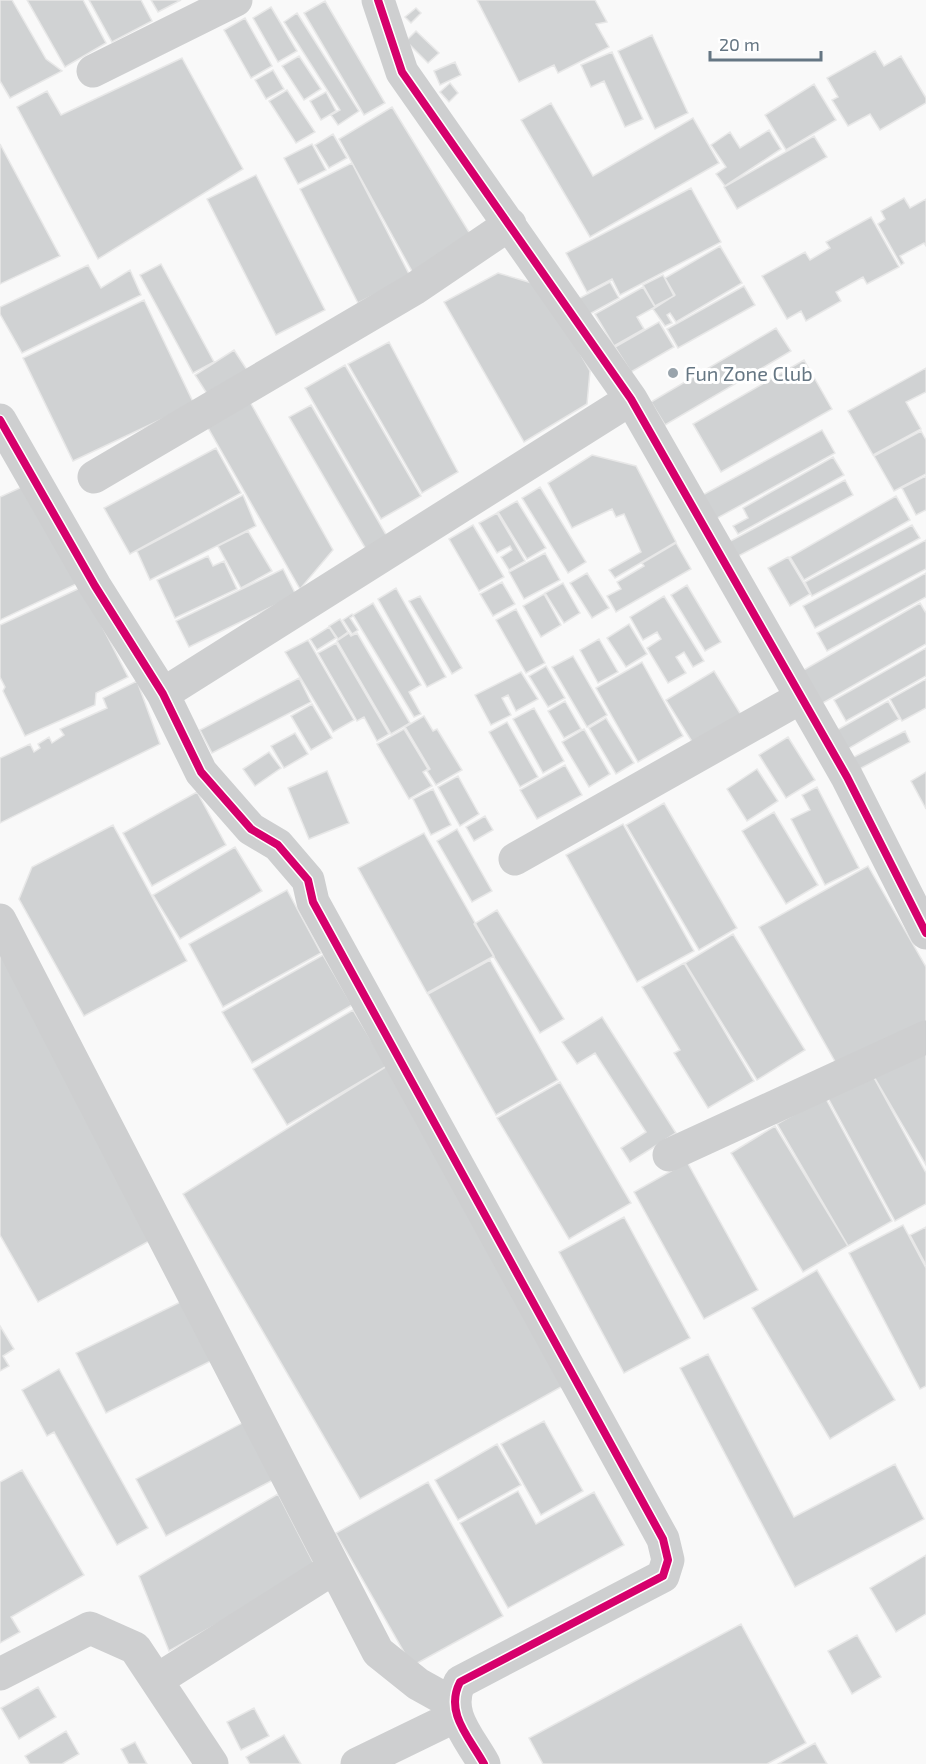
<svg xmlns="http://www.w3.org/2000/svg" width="926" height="1764" viewBox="0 0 926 1764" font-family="'Exo 2',sans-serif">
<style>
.building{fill:#d0d2d3;stroke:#e8e8e8;stroke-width:1.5}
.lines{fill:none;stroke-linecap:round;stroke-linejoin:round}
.minor{stroke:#cecfd0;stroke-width:33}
.cycleway-casing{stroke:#fff;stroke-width:11}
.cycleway{stroke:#d6006c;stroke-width:8}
.poi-dot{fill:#99a4ac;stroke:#fff;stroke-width:2}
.labels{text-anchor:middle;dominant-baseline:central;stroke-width:6;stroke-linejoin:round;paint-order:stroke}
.poi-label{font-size:20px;fill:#657683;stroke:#fff;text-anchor:start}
</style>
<rect width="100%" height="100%" fill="#f9f9f9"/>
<path class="building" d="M 0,0 L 12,0 L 46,59 L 62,71 L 10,98 L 0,81 Z
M 27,0 L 83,0 L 106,43 L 65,67 Z
M 89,0 L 141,0 L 152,21 L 112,42 Z
M 151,0 L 181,0 L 158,12 Z
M 477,0 L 595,0 L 607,22 L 596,24 L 609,47 L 558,73 L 554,65 L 519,82 Z
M 325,1 L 385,103 L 364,115 L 304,13 Z
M 271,7 L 297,51 L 278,62 L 253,18 Z
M 416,8 L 421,13 L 411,23 L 405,17 Z
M 297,13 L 359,111 L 338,125 L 331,115 L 340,110 L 284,22 Z
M 245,18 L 272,66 L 251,78 L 224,30 Z
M 416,31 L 439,53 L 428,63 L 406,41 Z
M 652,35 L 688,113 L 655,129 L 618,51 Z
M 875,51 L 884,66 L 901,56 L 926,98 L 926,103 L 880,130 L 870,114 L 848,126 L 832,100 L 838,97 L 827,78 Z
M 612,52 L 643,119 L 625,127 L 604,81 L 591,87 L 581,65 Z
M 299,56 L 321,89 L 304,100 L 282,66 Z
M 182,58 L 243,169 L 98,259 L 17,107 L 47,91 L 61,115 Z
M 455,62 L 461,75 L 440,85 L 434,71 Z
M 273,70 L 284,89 L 266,99 L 255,80 Z
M 450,83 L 458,93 L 449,102 L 440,92 Z
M 814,84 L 836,120 L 786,150 L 765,115 Z
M 287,90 L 315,132 L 296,143 L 269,101 Z
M 326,92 L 336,111 L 321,120 L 310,101 Z
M 551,103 L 593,176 L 693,118 L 719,163 L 590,237 L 521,120 Z
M 392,107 L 472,237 L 413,273 L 339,139 Z
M 769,130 L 781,149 L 725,186 L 716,174 L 726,167 L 711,145 L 730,132 L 740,148 Z
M 333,134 L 347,158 L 329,168 L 315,145 Z
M 814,136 L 827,157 L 737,209 L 724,187 Z
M 0,144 L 60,256 L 0,284 Z
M 312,144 L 326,170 L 298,184 L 284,158 Z
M 352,163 L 410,276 L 358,303 L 300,189 Z
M 256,175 L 325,310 L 276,335 L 207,199 Z
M 691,188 L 721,242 L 620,295 L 612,279 L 587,292 L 566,253 Z
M 904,198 L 910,208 L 926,199 L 926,246 L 924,243 L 900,256 L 904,263 L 901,265 L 878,224 L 885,219 L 881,211 Z
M 871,217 L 899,267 L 867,284 L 863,277 L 836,292 L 841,301 L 806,321 L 801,311 L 787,319 L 762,276 L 805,252 L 810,260 L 830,248 L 826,242 Z
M 720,246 L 742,283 L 676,322 L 670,313 L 667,315 L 672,323 L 665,326 L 653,309 L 675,295 L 665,278 Z
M 161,264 L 214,362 L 193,373 L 140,275 Z
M 88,265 L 101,288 L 130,270 L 141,295 L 22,353 L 0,314 L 0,307 Z
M 498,273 L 542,286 L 590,371 L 587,404 L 524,442 L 444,302 Z
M 663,275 L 674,296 L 655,306 L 643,285 Z
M 610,282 L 619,298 L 586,316 L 578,299 Z
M 744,286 L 755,305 L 678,348 L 667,329 Z
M 643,287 L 655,307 L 637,317 L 644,329 L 614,346 L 595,314 Z
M 144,300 L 194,404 L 73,461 L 23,358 Z
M 659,322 L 674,347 L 631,372 L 615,347 Z
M 776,328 L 791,351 L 665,425 L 651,402 Z
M 389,342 L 458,472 L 422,493 L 348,364 Z
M 234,350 L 251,376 L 211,400 L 195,375 Z
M 804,360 L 832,409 L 721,472 L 693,424 Z
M 345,365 L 421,496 L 381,519 L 305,388 Z
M 926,368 L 926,392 L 906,402 L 921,429 L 873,455 L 848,411 Z
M 250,402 L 333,550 L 300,589 L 207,426 Z
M 311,405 L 388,538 L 367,551 L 289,417 Z
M 822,430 L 835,453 L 712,521 L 699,497 Z
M 921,431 L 926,440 L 926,474 L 894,491 L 874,456 Z
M 216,448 L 241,493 L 130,554 L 104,508 Z
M 592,455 L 636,466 L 676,542 L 615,578 L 609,570 L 641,552 L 624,514 L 616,517 L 612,509 L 572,528 L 548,483 Z
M 833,457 L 844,475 L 738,534 L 733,526 L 748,518 L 743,508 Z
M 926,476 L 926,510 L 916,515 L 902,488 Z
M 39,479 L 91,577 L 0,620 L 0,497 Z
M 845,480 L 853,495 L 731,560 L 723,545 Z
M 540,487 L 586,562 L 568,573 L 522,498 Z
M 243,495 L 256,526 L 150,580 L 137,551 Z
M 896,496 L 910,520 L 804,580 L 790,557 Z
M 517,501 L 546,548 L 527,559 L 498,512 Z
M 497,513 L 525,561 L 509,570 L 501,557 L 512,550 L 510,546 L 497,553 L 479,523 Z
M 473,525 L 504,577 L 479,591 L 449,539 Z
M 912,525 L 920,538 L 812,596 L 805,582 Z
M 248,531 L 272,571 L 241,588 L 218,546 Z
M 926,540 L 926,569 L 815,628 L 803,606 Z
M 676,543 L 691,569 L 616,612 L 607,596 L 621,589 L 617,582 L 644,566 L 642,563 Z
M 545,553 L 560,580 L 524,599 L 509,572 Z
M 208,556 L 213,566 L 224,561 L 237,589 L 175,618 L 157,580 Z
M 788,557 L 810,594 L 790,606 L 768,568 Z
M 283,569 L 296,595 L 189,647 L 176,621 Z
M 587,573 L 609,608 L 592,618 L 570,583 Z
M 926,573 L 926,597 L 827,651 L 817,633 Z
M 502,582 L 515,604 L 493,616 L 480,594 Z
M 563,583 L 580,613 L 564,623 L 545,593 Z
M 687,585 L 721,642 L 705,651 L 671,595 Z
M 82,587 L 128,677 L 96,693 L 95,705 L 25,736 L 3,691 L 5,687 L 0,677 L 0,625 Z
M 396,588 L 446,677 L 427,687 L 378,599 Z
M 544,594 L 561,625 L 541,637 L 523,606 Z
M 420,596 L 462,668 L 452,674 L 409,601 Z
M 664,596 L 704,661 L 693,667 L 684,652 L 676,657 L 686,673 L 668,683 L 647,648 L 661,639 L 657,632 L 643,640 L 630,617 Z
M 373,603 L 421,685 L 409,692 L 421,714 L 414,717 L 353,615 Z
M 920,603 L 926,613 L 926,644 L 821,704 L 802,671 Z
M 516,609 L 545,663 L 526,673 L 496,620 Z
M 352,614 L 353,616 L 350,618 L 358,630 L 352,634 L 343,620 Z
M 340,619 L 348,632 L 338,639 L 329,626 Z
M 629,624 L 647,654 L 626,667 L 607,638 Z
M 329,627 L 336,638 L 317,650 L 310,639 Z
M 349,633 L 351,636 L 357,633 L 410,723 L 391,734 L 337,641 Z
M 599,639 L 618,672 L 598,683 L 580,650 Z
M 308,640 L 354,720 L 333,732 L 285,652 Z
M 336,643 L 389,734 L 377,741 L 364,717 L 357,721 L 318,653 Z
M 926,648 L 926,676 L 846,721 L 834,700 Z
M 573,656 L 607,715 L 587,727 L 552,667 Z
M 642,662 L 683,736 L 638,762 L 596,688 Z
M 546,666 L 565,698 L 548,707 L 529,676 Z
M 714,671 L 743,718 L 696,748 L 666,700 Z
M 521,672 L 538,699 L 516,711 L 508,695 L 502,698 L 511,715 L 491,725 L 475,695 Z
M 299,678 L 311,702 L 212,753 L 200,730 Z
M 926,679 L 926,708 L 902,721 L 890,699 Z
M 137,681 L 160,744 L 0,823 L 0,758 L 30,744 L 34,752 L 40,748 L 38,744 L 49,737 L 52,743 L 64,735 L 60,729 L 107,708 L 103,698 Z
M 565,701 L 581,729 L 564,738 L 548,711 Z
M 888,701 L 899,719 L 841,753 L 830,734 Z
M 312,704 L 332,738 L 311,750 L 291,716 Z
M 534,708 L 564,761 L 543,773 L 513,719 Z
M 424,716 L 433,731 L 437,729 L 462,770 L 436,785 L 427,771 L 430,769 L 405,727 Z
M 606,718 L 634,763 L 616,774 L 589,728 Z
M 507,722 L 538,777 L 520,787 L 489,732 Z
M 404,729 L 428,769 L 423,772 L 432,786 L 409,799 L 377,744 Z
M 584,729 L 610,774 L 589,787 L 562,742 Z
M 905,731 L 910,742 L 850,774 L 844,762 Z
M 295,733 L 308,754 L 284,768 L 271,746 Z
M 788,737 L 815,780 L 786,798 L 759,755 Z
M 269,752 L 281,768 L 255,786 L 243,769 Z
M 565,765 L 582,795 L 537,819 L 520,790 Z
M 757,769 L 778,801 L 747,821 L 727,789 Z
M 327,771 L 349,823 L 309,839 L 288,788 Z
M 926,772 L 926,809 L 911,781 Z
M 458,776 L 479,814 L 460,826 L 438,787 Z
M 817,787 L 859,868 L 825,885 L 791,819 L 810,810 L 802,795 Z
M 433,789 L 451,825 L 431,835 L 413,799 Z
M 197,792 L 226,845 L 152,886 L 123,833 Z
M 664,803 L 737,928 L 699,950 L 626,825 Z
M 774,812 L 818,885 L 786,904 L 742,831 Z
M 485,816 L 493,830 L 474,841 L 466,827 Z
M 623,824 L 694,951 L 637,982 L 566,855 Z
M 113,825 L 187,961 L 84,1016 L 19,899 L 32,867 Z
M 457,829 L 492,891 L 472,902 L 437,841 Z
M 424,833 L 494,956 L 427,993 L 358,868 Z
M 235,847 L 262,891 L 180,939 L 153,895 Z
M 868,866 L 926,967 L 926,1024 L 841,1072 L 759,927 Z
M 287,890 L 321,953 L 223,1007 L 189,944 Z
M 497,910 L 564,1019 L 540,1033 L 474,924 Z
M 733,934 L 805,1050 L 757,1080 L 685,963 Z
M 0,947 L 162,1234 L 38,1302 L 0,1235 Z
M 323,955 L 352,1005 L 252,1063 L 222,1012 Z
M 490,960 L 558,1080 L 496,1115 L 428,994 Z
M 684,963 L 754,1081 L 708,1108 L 674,1053 L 680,1050 L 642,987 Z
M 353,1010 L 387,1066 L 287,1125 L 253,1069 Z
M 602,1017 L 676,1133 L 630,1162 L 621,1148 L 646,1132 L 595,1053 L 577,1064 L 562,1042 Z
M 926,1046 L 926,1165 L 874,1077 Z
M 387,1066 L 570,1382 L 360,1499 L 183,1194 Z
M 872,1074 L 926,1173 L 926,1204 L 895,1221 L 828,1098 Z
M 560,1082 L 631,1203 L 569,1239 L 497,1118 Z
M 825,1097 L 892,1221 L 848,1246 L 777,1124 Z
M 775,1126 L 848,1246 L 803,1272 L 731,1153 Z
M 687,1162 L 758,1290 L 704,1319 L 634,1192 Z
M 624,1217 L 690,1338 L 624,1373 L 559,1252 Z
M 903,1225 L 926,1268 L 926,1386 L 920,1389 L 849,1253 Z
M 926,1227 L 926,1265 L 910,1235 Z
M 817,1270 L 895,1400 L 830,1439 L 752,1308 Z
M 205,1290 L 235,1349 L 106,1413 L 76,1353 Z
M 0,1326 L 14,1349 L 3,1356 L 9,1366 L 0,1371 Z
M 708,1354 L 794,1517 L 895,1464 L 924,1519 L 795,1587 L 680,1368 Z
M 59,1369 L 148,1528 L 117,1545 L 54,1432 L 47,1436 L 22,1390 Z
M 265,1411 L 296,1468 L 166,1536 L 136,1479 Z
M 544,1421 L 583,1491 L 541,1515 L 501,1444 Z
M 497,1444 L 521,1485 L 458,1520 L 435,1480 Z
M 22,1470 L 84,1575 L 11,1617 L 20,1632 L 0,1643 L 0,1482 Z
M 428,1482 L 503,1616 L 412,1666 L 336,1533 Z
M 518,1491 L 536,1524 L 594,1492 L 624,1545 L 508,1608 L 460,1523 Z
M 278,1494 L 316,1568 L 169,1651 L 139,1576 Z
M 926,1555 L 926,1614 L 896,1632 L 870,1588 Z
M 741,1624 L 806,1743 L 767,1764 L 543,1764 L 529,1738 Z
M 857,1635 L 881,1677 L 852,1694 L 828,1651 Z
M 38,1687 L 56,1717 L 19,1739 L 1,1708 Z
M 254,1708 L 269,1736 L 241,1750 L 227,1722 Z
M 66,1731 L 79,1754 L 62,1764 L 30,1764 L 25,1756 Z
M 284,1735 L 301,1764 L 250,1764 L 246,1757 Z
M 135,1742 L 147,1764 L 129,1764 L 121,1749 Z
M 815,1743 L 827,1764 L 778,1764 Z"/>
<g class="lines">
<path class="minor" d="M 378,0 L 402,72 L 631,399 L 847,777 L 926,933
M 93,71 L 236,0
M 0,420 L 95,586 L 163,694 L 201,772 L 251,829 L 278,845 L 308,880 L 313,902 L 663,1539 L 668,1560 L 663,1576 L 460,1682 C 444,1713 470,1738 484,1764
M 94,477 L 414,289 L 510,224
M 163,694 L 631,399
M 515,859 L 800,698
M 0,920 L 378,1652 L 418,1684 L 454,1704
M 669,1155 L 926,1037
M 0,1674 L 90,1628 L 135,1648 L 212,1764
M 157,1680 L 334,1568
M 357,1764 L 456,1716"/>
<g class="cycleway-casing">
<path id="cycleway" d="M 378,0 L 402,72 L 631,399 L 847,777 L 926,933
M 0,420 L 95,586 L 163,694 L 201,772 L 251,829 L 278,845 L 308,880 L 313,902 L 663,1539 L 668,1560 L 663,1576 L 460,1682 C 444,1713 470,1738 484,1764"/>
</g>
<use href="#cycleway" class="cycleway"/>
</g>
<circle class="poi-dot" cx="673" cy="373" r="6"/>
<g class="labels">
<g class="poi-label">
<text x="685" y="373">Fun Zone Club</text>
</g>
</g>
<path d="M710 51v9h111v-9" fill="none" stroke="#657683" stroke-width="3"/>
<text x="719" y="51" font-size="18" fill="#657683" stroke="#ffffff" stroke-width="4.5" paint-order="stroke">20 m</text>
</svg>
